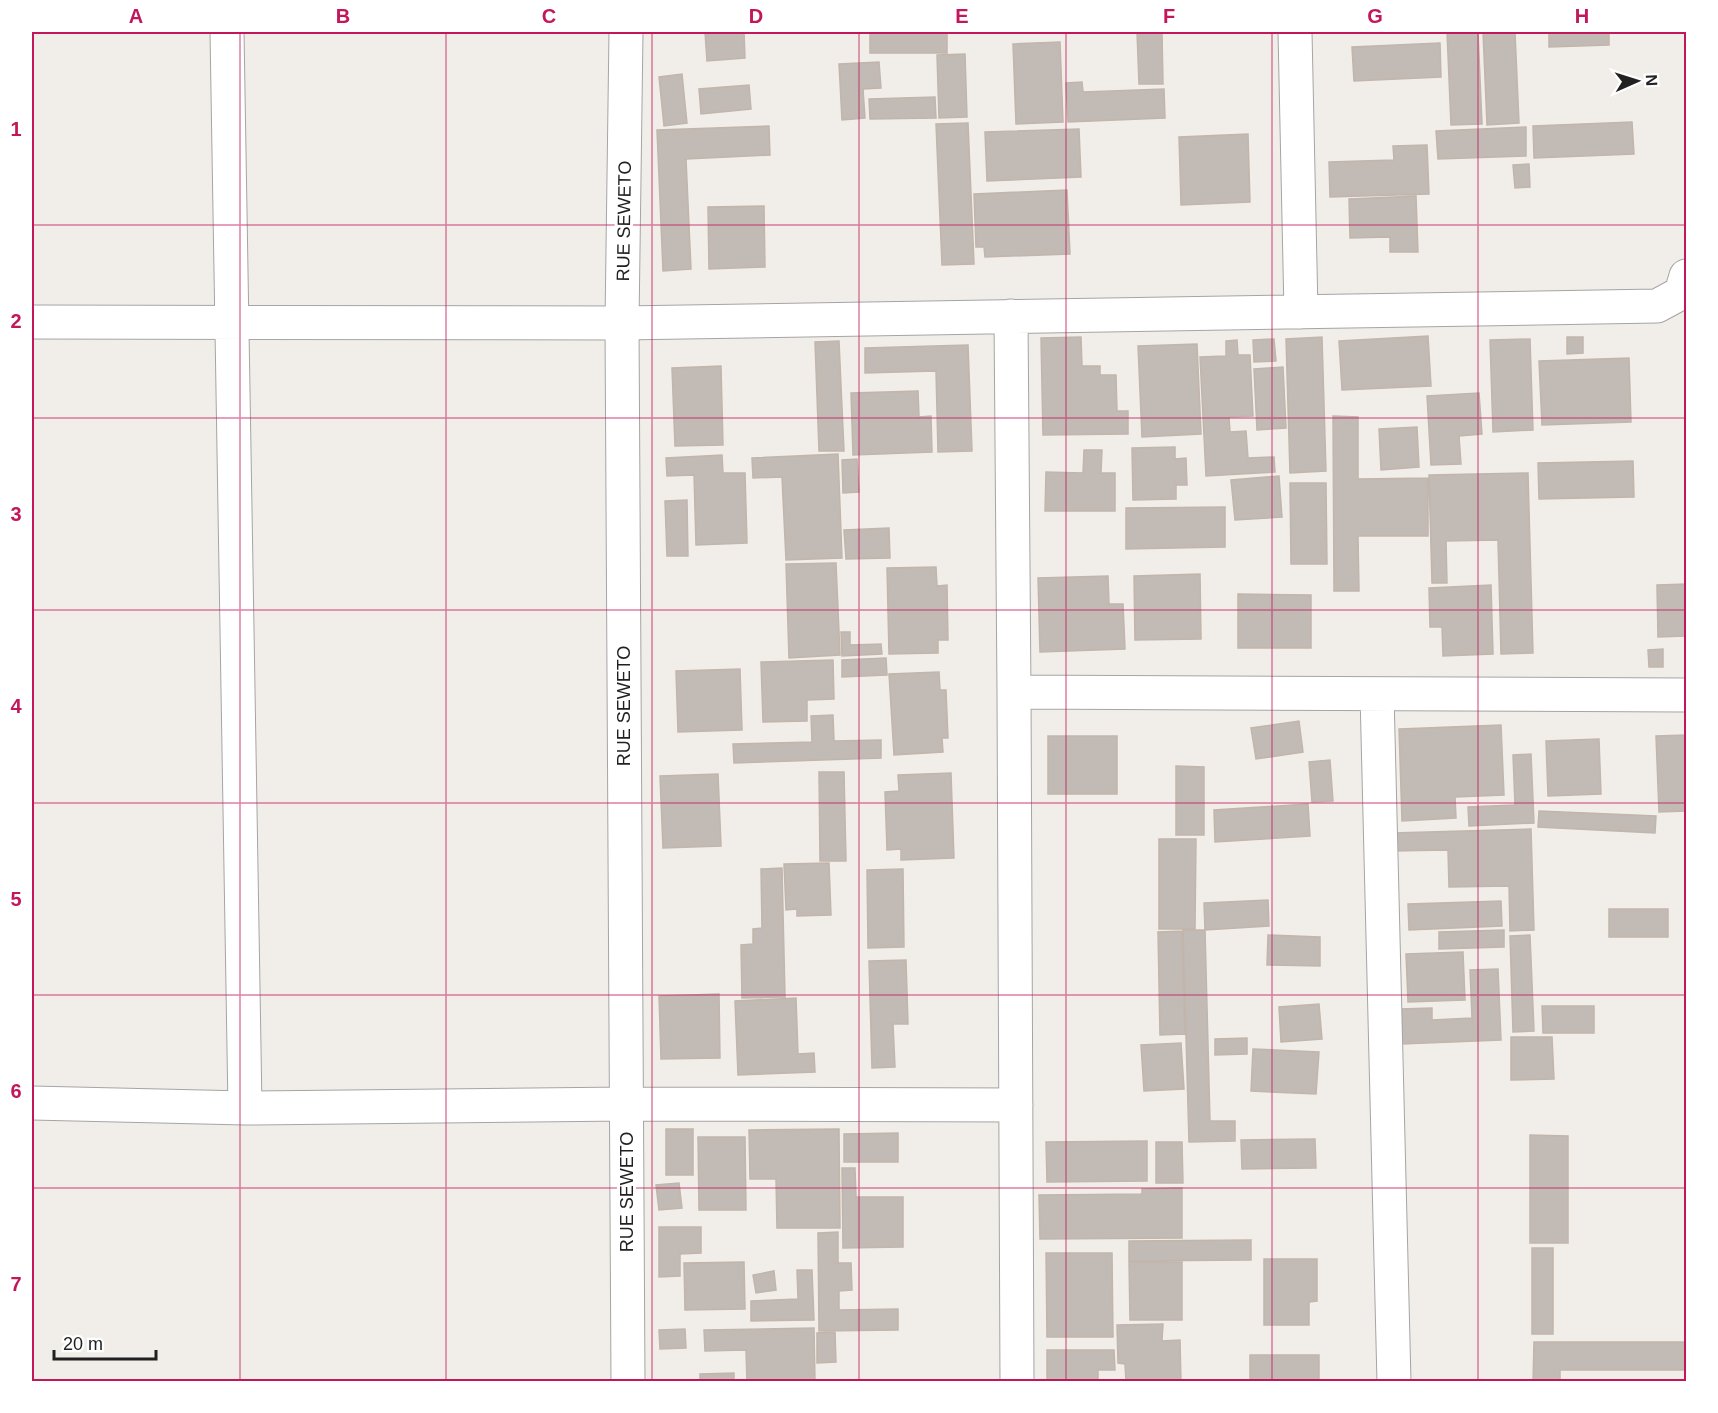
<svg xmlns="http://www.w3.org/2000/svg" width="1718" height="1413" viewBox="0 0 1718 1413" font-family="Arial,sans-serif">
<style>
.building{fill:#c2bab5;stroke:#c2b5ab;stroke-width:1.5}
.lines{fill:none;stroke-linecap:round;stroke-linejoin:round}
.minor-casing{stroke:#a5a5a5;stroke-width:35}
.minor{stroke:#fff;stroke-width:33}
.grid{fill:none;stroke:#c2185b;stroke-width:1.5;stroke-opacity:0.55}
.labels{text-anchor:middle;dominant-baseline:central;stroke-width:6;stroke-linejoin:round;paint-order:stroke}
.street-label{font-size:18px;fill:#212121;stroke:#fff}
.neatline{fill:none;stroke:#c2185b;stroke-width:2}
.grid-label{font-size:20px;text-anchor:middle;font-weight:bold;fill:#c2185b}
</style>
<rect width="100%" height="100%" fill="#f1eee9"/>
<path class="building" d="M 705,32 L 744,32 L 745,58 L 707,61 Z
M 870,32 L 947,32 L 947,53 L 870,53 Z
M 1137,32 L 1162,32 L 1163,84 L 1139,84 Z
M 1447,32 L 1478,32 L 1482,124 L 1451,125 Z
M 1483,32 L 1515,32 L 1519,123 L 1487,125 Z
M 1549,32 L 1609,32 L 1609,45 L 1549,47 Z
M 1060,42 L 1063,122 L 1016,124 L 1013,44 Z
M 1440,43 L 1441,77 L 1354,81 L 1352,47 Z
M 965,54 L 967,117 L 939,118 L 937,55 Z
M 879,62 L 881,88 L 863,89 L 865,118 L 842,120 L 839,64 Z
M 682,74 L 687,123 L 664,126 L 659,77 Z
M 1082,82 L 1083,92 L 1164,89 L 1165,118 L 1068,122 L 1066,83 Z
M 749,85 L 751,109 L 701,114 L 699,89 Z
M 935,97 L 936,118 L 870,119 L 869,99 Z
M 1632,122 L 1634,154 L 1534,158 L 1533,126 Z
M 968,123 L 974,264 L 942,265 L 936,124 Z
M 769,126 L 770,155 L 686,159 L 691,269 L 663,271 L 657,130 Z
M 1526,127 L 1526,156 L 1438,159 L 1436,131 Z
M 1079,129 L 1081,177 L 987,181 L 985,132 Z
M 1248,134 L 1250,202 L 1181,205 L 1179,137 Z
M 1427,145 L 1429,194 L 1330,197 L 1329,162 L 1394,160 L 1393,146 Z
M 1529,164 L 1530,187 L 1515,188 L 1513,165 Z
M 1067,190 L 1070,254 L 985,257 L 984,247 L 976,247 L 974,194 Z
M 1416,196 L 1418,252 L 1390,252 L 1390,237 L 1350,238 L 1349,199 Z
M 764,206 L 765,267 L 709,269 L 708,207 Z
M 1428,336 L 1431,386 L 1342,390 L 1339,341 Z
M 1081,337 L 1082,366 L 1100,366 L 1100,375 L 1116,375 L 1117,411 L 1128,411 L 1128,434 L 1043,435 L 1041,338 Z
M 1322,337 L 1326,471 L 1290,473 L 1286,339 Z
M 1567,337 L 1583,337 L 1583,353 L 1567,354 Z
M 1274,339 L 1276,361 L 1254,362 L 1253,340 Z
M 1530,339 L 1533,430 L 1493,432 L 1490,340 Z
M 1237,340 L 1238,355 L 1250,355 L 1253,416 L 1229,417 L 1230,432 L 1246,431 L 1248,458 L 1274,457 L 1275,472 L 1206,476 L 1200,357 L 1226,356 L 1226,341 Z
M 839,341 L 844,451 L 819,451 L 815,342 Z
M 1197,344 L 1201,434 L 1142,437 L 1138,346 Z
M 968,345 L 972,451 L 938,452 L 936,371 L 865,373 L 865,348 Z
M 1629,358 L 1631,422 L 1542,425 L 1539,361 Z
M 721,366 L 723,445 L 675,446 L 672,368 Z
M 1283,367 L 1286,428 L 1257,430 L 1254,369 Z
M 918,391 L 919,417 L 931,416 L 932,452 L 853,455 L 851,393 Z
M 1479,393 L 1482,434 L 1459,436 L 1461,464 L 1431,465 L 1427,396 Z
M 1333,416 L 1358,417 L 1358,479 L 1428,478 L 1428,536 L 1358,536 L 1359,591 L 1334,591 Z
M 1417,427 L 1419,467 L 1381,470 L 1379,429 Z
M 1175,447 L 1175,459 L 1186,458 L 1187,485 L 1176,485 L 1176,499 L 1133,500 L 1132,448 Z
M 1084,450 L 1102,450 L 1101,473 L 1115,473 L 1115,511 L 1045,511 L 1046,472 L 1083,473 Z
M 838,454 L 842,558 L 786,560 L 782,477 L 753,478 L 752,458 Z
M 722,455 L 723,473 L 745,473 L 747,543 L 696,545 L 694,475 L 667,476 L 666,458 Z
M 857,459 L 859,492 L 843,493 L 842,460 Z
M 1633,461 L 1634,497 L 1539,499 L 1538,463 Z
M 1528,473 L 1533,653 L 1501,654 L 1498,540 L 1446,541 L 1447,583 L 1432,583 L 1429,475 Z
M 1279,476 L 1282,517 L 1235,520 L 1231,480 Z
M 1290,483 L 1326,483 L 1327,564 L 1291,564 Z
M 687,500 L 688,556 L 667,556 L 665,501 Z
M 1225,507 L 1225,547 L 1126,549 L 1126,508 Z
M 889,528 L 890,558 L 846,559 L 844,530 Z
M 836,563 L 840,655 L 789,658 L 786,564 Z
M 936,567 L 937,586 L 947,585 L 948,640 L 938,640 L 938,653 L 889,654 L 887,568 Z
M 1200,574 L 1201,639 L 1135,640 L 1134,576 Z
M 1108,576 L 1109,604 L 1123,604 L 1125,649 L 1040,652 L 1038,578 Z
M 1686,584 L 1686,636 L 1658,637 L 1657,585 Z
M 1491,585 L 1493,654 L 1443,656 L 1442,627 L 1430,627 L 1429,588 Z
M 1238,594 L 1311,595 L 1311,648 L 1238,648 Z
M 841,632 L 850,632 L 850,645 L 881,644 L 882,654 L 842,656 Z
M 1663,649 L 1663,667 L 1649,667 L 1648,650 Z
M 886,658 L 887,675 L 842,677 L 842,660 Z
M 833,660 L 834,699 L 807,700 L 807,721 L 763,722 L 761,662 Z
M 740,669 L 742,730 L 678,732 L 676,671 Z
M 939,672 L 940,690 L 946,690 L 948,738 L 942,738 L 943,752 L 894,755 L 889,674 Z
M 833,715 L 834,741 L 881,740 L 881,758 L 734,763 L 733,744 L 812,742 L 811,716 Z
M 1299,721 L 1303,752 L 1256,759 L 1251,728 Z
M 1501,725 L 1504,795 L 1455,797 L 1456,818 L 1402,821 L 1399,729 Z
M 1686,735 L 1686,811 L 1659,812 L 1656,736 Z
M 1048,736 L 1117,736 L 1117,794 L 1048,794 Z
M 1599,739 L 1601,794 L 1548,796 L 1546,741 Z
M 1531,754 L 1534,823 L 1469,826 L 1468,807 L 1515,805 L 1513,755 Z
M 1330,760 L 1333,801 L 1312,802 L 1309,762 Z
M 1176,766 L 1204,767 L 1204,835 L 1176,835 Z
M 819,772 L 844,772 L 846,861 L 820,861 Z
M 951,773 L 954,858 L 901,860 L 901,849 L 887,850 L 885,792 L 899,791 L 898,775 Z
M 718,774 L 721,846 L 663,848 L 660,776 Z
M 1308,804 L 1310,836 L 1215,842 L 1214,810 Z
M 1539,811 L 1656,816 L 1655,833 L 1538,827 Z
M 1531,829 L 1534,930 L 1510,931 L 1509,886 L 1449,887 L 1448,850 L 1392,851 L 1392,833 Z
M 1159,839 L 1196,839 L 1195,929 L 1159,929 Z
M 829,863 L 831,915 L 797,916 L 797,909 L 786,910 L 784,864 Z
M 782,868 L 785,997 L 742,998 L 741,945 L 753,944 L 753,929 L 762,928 L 761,869 Z
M 903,869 L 904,947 L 868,948 L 867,870 Z
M 1268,900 L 1269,926 L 1205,930 L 1204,903 Z
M 1501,901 L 1502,926 L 1409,930 L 1408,904 Z
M 1609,909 L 1668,909 L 1668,937 L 1609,937 Z
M 1183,930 L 1205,930 L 1210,1121 L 1235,1121 L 1235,1141 L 1189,1142 Z
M 1504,930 L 1504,947 L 1439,949 L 1439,932 Z
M 1182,931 L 1185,1034 L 1160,1035 L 1158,932 Z
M 1268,935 L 1320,937 L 1320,966 L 1267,965 Z
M 1530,935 L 1534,1031 L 1513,1032 L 1510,936 Z
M 1463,952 L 1465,1000 L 1408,1002 L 1406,954 Z
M 906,960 L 908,1024 L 893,1024 L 895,1067 L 872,1068 L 869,961 Z
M 1498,969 L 1501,1040 L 1402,1044 L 1400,1009 L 1432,1008 L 1432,1020 L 1472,1018 L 1470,970 Z
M 719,994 L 720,1058 L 661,1059 L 659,996 Z
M 796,998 L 798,1054 L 814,1053 L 815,1072 L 738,1075 L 735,1001 Z
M 1319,1004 L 1322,1039 L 1281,1042 L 1279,1007 Z
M 1542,1006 L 1594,1006 L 1594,1033 L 1543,1033 Z
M 1511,1037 L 1552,1037 L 1554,1079 L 1511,1080 Z
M 1247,1038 L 1247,1054 L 1215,1055 L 1215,1039 Z
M 1181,1043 L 1184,1089 L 1144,1091 L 1141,1045 Z
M 1253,1049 L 1319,1052 L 1316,1094 L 1251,1091 Z
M 666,1129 L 693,1129 L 693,1175 L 666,1175 Z
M 839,1129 L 840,1228 L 777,1228 L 776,1179 L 750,1179 L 749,1130 Z
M 898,1133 L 898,1162 L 844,1162 L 844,1134 Z
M 1530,1135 L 1568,1136 L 1568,1243 L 1530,1243 Z
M 698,1137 L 745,1137 L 746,1210 L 699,1210 Z
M 1315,1139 L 1316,1168 L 1242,1169 L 1241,1140 Z
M 1147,1141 L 1147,1181 L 1047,1182 L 1046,1142 Z
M 1156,1142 L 1182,1142 L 1183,1183 L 1156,1183 Z
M 842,1168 L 855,1168 L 856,1197 L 903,1197 L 903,1247 L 843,1248 Z
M 679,1183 L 682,1208 L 659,1210 L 656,1185 Z
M 1182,1188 L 1182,1238 L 1040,1239 L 1039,1195 L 1142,1194 L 1142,1189 Z
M 659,1227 L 701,1227 L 701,1253 L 680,1254 L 680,1276 L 659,1277 Z
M 838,1232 L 838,1263 L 851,1263 L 852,1290 L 839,1291 L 839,1310 L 898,1309 L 898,1330 L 819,1331 L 818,1233 Z
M 1251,1240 L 1251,1260 L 1129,1261 L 1129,1241 Z
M 1532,1248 L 1553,1248 L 1553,1334 L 1532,1334 Z
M 1046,1253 L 1112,1253 L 1113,1337 L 1047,1337 Z
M 1264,1259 L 1317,1259 L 1317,1301 L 1309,1302 L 1309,1325 L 1264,1325 Z
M 744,1262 L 745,1309 L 685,1310 L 684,1263 Z
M 1129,1262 L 1182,1262 L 1182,1320 L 1130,1320 Z
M 797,1270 L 812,1270 L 814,1320 L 751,1321 L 751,1301 L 798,1299 Z
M 774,1271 L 776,1290 L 756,1293 L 753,1275 Z
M 1163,1324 L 1162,1341 L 1180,1340 L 1181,1382 L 1126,1382 L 1125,1364 L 1118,1363 L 1117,1325 Z
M 814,1328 L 815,1382 L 747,1382 L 746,1350 L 705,1351 L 704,1330 Z
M 685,1329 L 686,1348 L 660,1349 L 659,1330 Z
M 835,1332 L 836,1362 L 817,1363 L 817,1333 Z
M 1534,1342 L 1684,1342 L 1684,1370 L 1560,1370 L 1560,1382 L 1533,1382 Z
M 1047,1350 L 1114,1350 L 1115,1370 L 1098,1370 L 1098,1382 L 1047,1382 Z
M 1250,1355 L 1319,1355 L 1319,1382 L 1250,1382 Z
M 734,1373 L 734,1382 L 700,1382 L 700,1374 Z"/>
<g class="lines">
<g class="minor-casing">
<path id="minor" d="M 227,32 L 245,1108
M 626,32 L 622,323 L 628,1382
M 1295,32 L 1301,312
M 1011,316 L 1014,692 L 1017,1382
M 32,322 L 622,323 L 1657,306 L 1681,293 L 1686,276
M 1014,692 L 1686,695
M 1377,694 L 1394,1382
M 32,1103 L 245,1108 L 626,1104 L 1016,1105"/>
</g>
<use href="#minor" class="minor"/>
</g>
<path class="grid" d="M 240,32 L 240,1382M 446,32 L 446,1382M 652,32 L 652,1382M 859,32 L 859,1382M 1066,32 L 1066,1382M 1272,32 L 1272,1382M 1478,32 L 1478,1382M 32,225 L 1686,225M 32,418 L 1686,418M 32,610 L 1686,610M 32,803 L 1686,803M 32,995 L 1686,995M 32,1188 L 1686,1188"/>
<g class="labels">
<g class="street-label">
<text transform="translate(624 221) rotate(-89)">RUE SEWETO</text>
<text transform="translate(624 706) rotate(-90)">RUE SEWETO</text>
<text transform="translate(627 1192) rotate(-90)">RUE SEWETO</text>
</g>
</g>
<rect width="1718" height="1413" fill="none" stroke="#ffffff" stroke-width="66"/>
<g transform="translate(1637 81) rotate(87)" stroke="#ffffff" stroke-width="4.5" paint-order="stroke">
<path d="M0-4.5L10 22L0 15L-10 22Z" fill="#212121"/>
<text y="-9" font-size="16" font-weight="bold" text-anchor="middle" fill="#212121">N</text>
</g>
<path d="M54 1350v9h102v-9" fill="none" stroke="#212121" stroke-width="3"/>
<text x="63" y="1350" font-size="18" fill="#212121" stroke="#ffffff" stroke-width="4.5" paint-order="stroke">20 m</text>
<rect x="33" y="33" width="1652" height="1347" class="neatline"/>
<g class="grid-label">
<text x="136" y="23">A</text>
<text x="343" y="23">B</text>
<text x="549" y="23">C</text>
<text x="756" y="23">D</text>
<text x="962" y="23">E</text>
<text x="1169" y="23">F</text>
<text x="1375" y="23">G</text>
<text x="1582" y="23">H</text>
<text x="16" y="136">1</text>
<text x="16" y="328">2</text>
<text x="16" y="521">3</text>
<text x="16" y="713">4</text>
<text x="16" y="906">5</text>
<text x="16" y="1098">6</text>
<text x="16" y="1291">7</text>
</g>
</svg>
